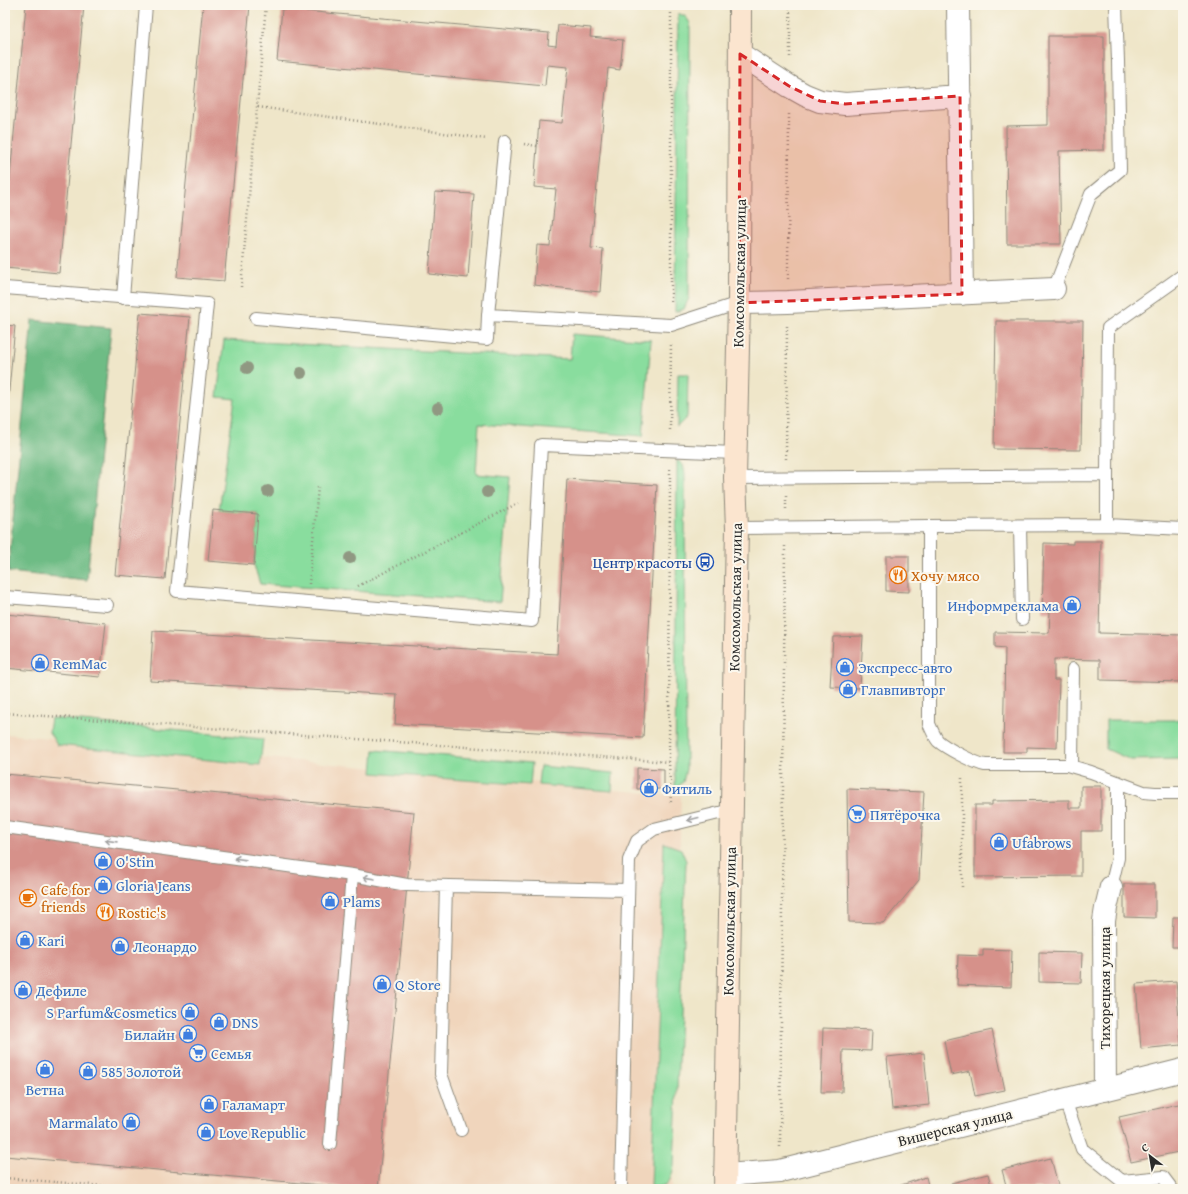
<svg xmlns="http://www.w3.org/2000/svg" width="1188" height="1194" viewBox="0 0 1188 1194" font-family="'Gentium Book Plus',serif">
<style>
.built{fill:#f0d5bc}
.green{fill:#89dd9e;stroke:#5a8464}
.forest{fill:#6ebc85;stroke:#4c7458}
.building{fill:#d6918a}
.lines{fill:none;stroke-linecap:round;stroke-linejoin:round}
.lane-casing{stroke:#8d887a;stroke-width:14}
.street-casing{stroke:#8d887a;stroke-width:24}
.secondary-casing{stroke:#8d887a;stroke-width:24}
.path{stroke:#8d887a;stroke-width:2.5;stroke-dasharray:1 3;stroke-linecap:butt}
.lane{stroke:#fff;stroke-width:12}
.street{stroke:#fff;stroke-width:22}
.secondary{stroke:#fbe5cf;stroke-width:22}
.tree{fill:#909882}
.oneway{stroke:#a0a0a0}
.marked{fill:#d62828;fill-opacity:0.2;stroke:#d62828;stroke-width:3;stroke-dasharray:8 5;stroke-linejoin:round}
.labels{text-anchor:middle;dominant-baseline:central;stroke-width:4;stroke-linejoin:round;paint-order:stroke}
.street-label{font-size:15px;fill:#2b2b2b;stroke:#fbf7ec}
.transit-label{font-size:15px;fill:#164399;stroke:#fbf7ec;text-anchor:end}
.food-label{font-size:15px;fill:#c56008;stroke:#fbf7ec;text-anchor:start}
.shop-label{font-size:15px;fill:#366cbe;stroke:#fbf7ec;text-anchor:start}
</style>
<rect width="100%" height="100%" fill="#fbf7ec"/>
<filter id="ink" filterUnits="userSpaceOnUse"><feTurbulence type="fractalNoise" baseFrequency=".025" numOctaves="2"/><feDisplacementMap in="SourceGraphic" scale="8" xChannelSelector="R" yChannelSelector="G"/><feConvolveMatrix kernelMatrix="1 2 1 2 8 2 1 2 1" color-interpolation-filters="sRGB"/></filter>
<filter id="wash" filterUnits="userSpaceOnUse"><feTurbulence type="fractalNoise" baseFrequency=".012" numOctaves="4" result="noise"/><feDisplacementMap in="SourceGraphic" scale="16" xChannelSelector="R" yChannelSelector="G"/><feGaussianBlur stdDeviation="0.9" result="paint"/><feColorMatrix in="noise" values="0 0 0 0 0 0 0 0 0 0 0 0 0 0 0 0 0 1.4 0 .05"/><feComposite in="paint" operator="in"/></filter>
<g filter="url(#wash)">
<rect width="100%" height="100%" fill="#efe6c9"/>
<path class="built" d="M 5,734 L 681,796 L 672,1189 L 5,1189 Z"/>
<path class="green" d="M 678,13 L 686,17 L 690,23 L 689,298 L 684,309 L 675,312 Z
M 572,334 L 651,340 L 643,436 L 479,424 L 476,474 L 510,477 L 500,602 L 260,584 L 254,565 L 258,514 L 219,511 L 235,399 L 217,397 L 224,340 L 570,359 Z
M 678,374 L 688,374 L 687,417 L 677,427 Z
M 677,460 L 683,465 L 685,473 L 686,769 L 683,782 L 675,789 Z
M 51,718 L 263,739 L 260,765 L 57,745 L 49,732 Z
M 1106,720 L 1183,720 L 1183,759 L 1131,760 L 1106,749 Z
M 374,750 L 532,763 L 530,785 L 372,773 Z
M 540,766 L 613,773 L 612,791 L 538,785 Z
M 664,843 L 681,849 L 686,861 L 674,1166 C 670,1183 669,1187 651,1187 Z"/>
<path class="forest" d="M 32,320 L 111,328 L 87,580 L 8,572 Z"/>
<g id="blocks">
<path class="building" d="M 26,5 L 84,5 L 59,273 L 5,268 L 5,230 Z
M 203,5 L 250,5 L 224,281 L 177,277 Z
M 282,9 L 549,33 L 548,45 L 556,46 L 558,25 L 591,28 L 590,37 L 623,40 L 620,70 L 608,68 L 591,248 L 603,249 L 600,292 L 534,285 L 537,245 L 550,246 L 556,189 L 534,187 L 539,121 L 562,123 L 568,67 L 547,65 L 545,86 L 277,61 Z
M 1048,36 L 1104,36 L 1104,150 L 1059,151 L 1061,244 L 1007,244 L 1006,126 L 1048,125 Z
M 435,192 L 474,194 L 468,278 L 429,274 Z
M 140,313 L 190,317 L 165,579 L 115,575 Z
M 996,321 L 1083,321 L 1081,450 L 994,449 Z
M 5,325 L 15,326 L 6,422 L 5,422 Z
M 567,479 L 657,485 L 643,738 L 395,724 L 397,695 L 150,681 L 153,631 L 557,654 Z
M 213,510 L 258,514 L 254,565 L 208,561 Z
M 1073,541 L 1101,541 L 1099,633 L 1183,635 L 1183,682 L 1100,680 L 1100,660 L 1054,659 L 1054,680 L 1059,680 L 1057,748 L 1027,747 L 1027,752 L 1003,752 L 1005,648 L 995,647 L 995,632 L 1049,633 L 1050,612 L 1042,611 L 1044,543 L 1073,544 Z
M 886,556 L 909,556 L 909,592 L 886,591 Z
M 5,614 L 106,623 L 100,677 L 5,668 Z
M 863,636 L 860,688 L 830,687 L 833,637 Z
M 637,768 L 664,769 L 664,789 L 637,789 Z
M 5,774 L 414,812 L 378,1189 L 365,1189 L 5,1156 Z
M 1081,786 L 1101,786 L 1101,831 L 1081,831 L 1081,876 L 975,877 L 975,805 L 992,805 L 992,801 L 1069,800 L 1069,808 L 1081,808 Z
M 847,789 L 924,792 L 919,880 L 883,923 L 849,922 Z
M 1124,884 L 1155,884 L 1155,918 L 1124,917 Z
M 1173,917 L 1183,917 L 1183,947 L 1172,947 Z
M 983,949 L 1012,950 L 1011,987 L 957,985 L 958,955 L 983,956 Z
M 1039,952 L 1082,953 L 1081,983 L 1039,982 Z
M 1176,981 L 1181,1045 L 1141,1049 L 1136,984 Z
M 823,1028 L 872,1030 L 871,1051 L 843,1050 L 842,1092 L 821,1092 Z
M 992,1030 L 1005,1090 L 975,1096 L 970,1071 L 951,1075 L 944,1041 Z
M 924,1053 L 929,1105 L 892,1109 L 887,1057 Z
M 1183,1103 L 1183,1151 L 1131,1162 L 1119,1117 Z
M 1051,1158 L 1059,1189 L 1007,1189 L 1002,1170 Z
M 988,1174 L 992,1189 L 952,1189 L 951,1183 Z
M 926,1177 L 929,1189 L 889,1189 Z"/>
</g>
</g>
<g filter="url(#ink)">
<use href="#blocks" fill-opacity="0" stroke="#8d887a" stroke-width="1"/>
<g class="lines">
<g class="lane-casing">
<path id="lane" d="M 505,141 L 488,315 L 671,325 L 739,303
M 5,288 L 207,304 L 177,591 L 532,621 L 541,445 L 735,453
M 1054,289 L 1091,194 L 1120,170 L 1118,61 L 1116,5
M 123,298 L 146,5
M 256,318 L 487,339 L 488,315
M 1107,475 L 1108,328 L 1183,275
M 735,478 L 1107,475 L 1107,525
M 929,526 L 1107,525 L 1183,529
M 1020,526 L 1022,619
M 737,528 L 929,526 L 929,724 C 932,730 934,736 938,741 C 946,748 974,763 985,765 L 1067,765 L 1091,772 L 1144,792 L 1155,793 L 1183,793
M 5,597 L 107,605
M 1072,766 L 1073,669
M 5,827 L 352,875 L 407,885 L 628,890
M 446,886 L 441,1074 L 461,1130
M 1111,887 L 1118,858 L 1118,782
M 1065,1100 L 1082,1149 L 1122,1181 L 1163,1177 L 1172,1189
M 330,1144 L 352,875
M 621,1189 L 629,860 L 637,841 L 654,829 L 731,810"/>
</g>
<g class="street-casing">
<path id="street" d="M 958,5 L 962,294
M 740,54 L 789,86 L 805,95 L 820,101 L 845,104 L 960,96
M 739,303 L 788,302 L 1054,289
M 1105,1090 L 1104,921 L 1106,908 L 1111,887
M 725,1175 L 780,1171 L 1183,1070"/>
</g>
<g class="secondary-casing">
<path id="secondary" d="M 725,1189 L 737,528 L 735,478 L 739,303 L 740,5"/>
</g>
<path class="path" d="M 671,5 L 671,304
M 790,57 L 790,5
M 258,107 L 487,139
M 524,144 L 537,146
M 788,279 L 789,114
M 241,287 L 266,5
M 670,430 L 671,343
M 786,459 L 787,326
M 670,469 L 669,762 L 671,804
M 786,509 L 786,496
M 309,584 L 318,487
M 358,586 L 518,503
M 5,713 L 669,762
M 962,778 L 962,887
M 780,1147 L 785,546
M 5,1178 L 142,1189"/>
<use href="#lane" class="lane"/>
<use href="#street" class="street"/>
<use href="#secondary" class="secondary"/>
</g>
<g class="tree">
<circle cx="247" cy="368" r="6"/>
<circle cx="301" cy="373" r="6"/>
<circle cx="438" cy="408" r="6"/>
<circle cx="268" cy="491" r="6"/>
<circle cx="487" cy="492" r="6"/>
<circle cx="350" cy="558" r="6"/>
</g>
<defs><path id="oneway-shaft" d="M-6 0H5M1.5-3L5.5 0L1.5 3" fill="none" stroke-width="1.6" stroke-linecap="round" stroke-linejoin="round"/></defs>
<g class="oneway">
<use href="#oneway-shaft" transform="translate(693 819) rotate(166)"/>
<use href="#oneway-shaft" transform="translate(111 841) rotate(-172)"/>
<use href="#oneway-shaft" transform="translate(240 859) rotate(-172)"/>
<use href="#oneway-shaft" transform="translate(369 878) rotate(-170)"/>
</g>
</g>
<path class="marked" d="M 740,54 L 789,86 L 820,101 L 845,104 L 960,96 L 962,294 L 739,303 Z"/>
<defs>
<g id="bus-ring" transform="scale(0.9)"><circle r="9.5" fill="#fbf7ec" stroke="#1a4fb4" stroke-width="1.5"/><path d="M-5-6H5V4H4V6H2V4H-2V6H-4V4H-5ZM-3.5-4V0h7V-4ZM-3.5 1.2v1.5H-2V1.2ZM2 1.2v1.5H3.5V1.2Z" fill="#1a4fb4"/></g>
<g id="restaurant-ring" transform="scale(0.9)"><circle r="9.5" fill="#fbf7ec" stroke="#e8710a" stroke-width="1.5"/><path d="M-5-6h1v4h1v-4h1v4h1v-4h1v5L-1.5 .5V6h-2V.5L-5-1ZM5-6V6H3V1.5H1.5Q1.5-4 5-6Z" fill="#e8710a"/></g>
<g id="shop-ring" transform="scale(0.9)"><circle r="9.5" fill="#fbf7ec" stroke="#3f7fe0" stroke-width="1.5"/><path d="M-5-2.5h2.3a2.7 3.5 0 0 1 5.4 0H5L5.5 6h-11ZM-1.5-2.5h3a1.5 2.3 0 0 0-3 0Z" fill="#3f7fe0"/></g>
<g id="supermarket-ring" transform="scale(0.9)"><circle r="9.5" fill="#fbf7ec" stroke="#3f7fe0" stroke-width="1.5"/><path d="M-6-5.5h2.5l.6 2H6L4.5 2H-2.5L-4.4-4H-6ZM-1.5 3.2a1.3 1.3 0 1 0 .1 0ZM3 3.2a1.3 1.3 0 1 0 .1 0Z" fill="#3f7fe0"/></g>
<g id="cafe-ring" transform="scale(0.9)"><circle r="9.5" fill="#fbf7ec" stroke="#e8710a" stroke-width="1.5"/><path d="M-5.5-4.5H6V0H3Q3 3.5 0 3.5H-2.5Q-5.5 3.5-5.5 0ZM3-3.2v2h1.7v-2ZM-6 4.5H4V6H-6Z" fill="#e8710a"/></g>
</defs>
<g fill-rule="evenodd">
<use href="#bus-ring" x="705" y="562"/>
<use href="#restaurant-ring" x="898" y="575"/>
<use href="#shop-ring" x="1072" y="605"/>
<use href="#shop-ring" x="40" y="663"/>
<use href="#shop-ring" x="845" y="667"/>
<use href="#shop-ring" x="848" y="689"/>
<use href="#shop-ring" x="649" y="788"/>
<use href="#supermarket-ring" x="857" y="814"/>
<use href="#shop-ring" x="999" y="842"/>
<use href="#shop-ring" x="103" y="861"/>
<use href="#shop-ring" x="103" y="885"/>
<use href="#cafe-ring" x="28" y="898"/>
<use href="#shop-ring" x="330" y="901"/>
<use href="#restaurant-ring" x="105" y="912"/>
<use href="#shop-ring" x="25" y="940"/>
<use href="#shop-ring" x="120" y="946"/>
<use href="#shop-ring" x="382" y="984"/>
<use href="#shop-ring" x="23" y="990"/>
<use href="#shop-ring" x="190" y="1012"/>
<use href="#shop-ring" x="219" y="1022"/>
<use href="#shop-ring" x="188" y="1034"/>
<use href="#supermarket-ring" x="198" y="1053"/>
<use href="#shop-ring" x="45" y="1069"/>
<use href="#shop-ring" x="88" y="1071"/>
<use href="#shop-ring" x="209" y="1104"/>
<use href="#shop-ring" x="131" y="1122"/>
<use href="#shop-ring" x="206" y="1132"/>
</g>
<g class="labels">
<g class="street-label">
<text transform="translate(739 273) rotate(-89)">Комсомольская улица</text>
<text transform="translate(735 597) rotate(-89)">Комсомольская улица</text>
<text transform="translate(729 921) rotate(-89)">Комсомольская улица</text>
<text transform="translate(1104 988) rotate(-90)">Тихорецкая улица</text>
<text transform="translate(955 1127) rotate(-14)">Вишерская улица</text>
</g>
<g class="transit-label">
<text x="692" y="562">Центр красоты</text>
</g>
<g class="food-label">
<text x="911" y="575">Хочу мясо</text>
<text x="41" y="889">Cafe for<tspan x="41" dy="17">friends</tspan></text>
<text x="118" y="912">Rostic's</text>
</g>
<g class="shop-label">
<text x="1059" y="605" text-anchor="end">Информреклама</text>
<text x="53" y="663">RemMac</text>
<text x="858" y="667">Экспресс-авто</text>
<text x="861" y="689">Главпивторг</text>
<text x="662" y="788">Фитиль</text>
<text x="870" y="814">Пятёрочка</text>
<text x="1012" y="842">Ufabrows</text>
<text x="116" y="861">O'Stin</text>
<text x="116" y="885">Gloria Jeans</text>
<text x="343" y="901">Plams</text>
<text x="38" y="940">Kari</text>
<text x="133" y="946">Леонардо</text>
<text x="395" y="984">Q Store</text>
<text x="36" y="990">Дефиле</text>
<text x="177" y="1012" text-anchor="end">S Parfum&amp;Cosmetics</text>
<text x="232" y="1022">DNS</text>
<text x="175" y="1034" text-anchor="end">Билайн</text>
<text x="211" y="1053">Семья</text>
<text x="101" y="1071">585 Золотой</text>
<text x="45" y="1089" text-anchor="middle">Ветна</text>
<text x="222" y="1104">Галамарт</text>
<text x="118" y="1122" text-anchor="end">Marmalato</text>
<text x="219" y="1132">Love Republic</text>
</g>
</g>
<rect width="1188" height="1194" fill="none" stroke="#fbf7ec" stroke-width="20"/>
<g transform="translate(1150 1156) rotate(329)" stroke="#fbf7ec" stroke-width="3" paint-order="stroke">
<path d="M0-3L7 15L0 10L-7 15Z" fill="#2b2b2b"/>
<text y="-6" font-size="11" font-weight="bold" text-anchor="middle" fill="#2b2b2b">С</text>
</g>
</svg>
